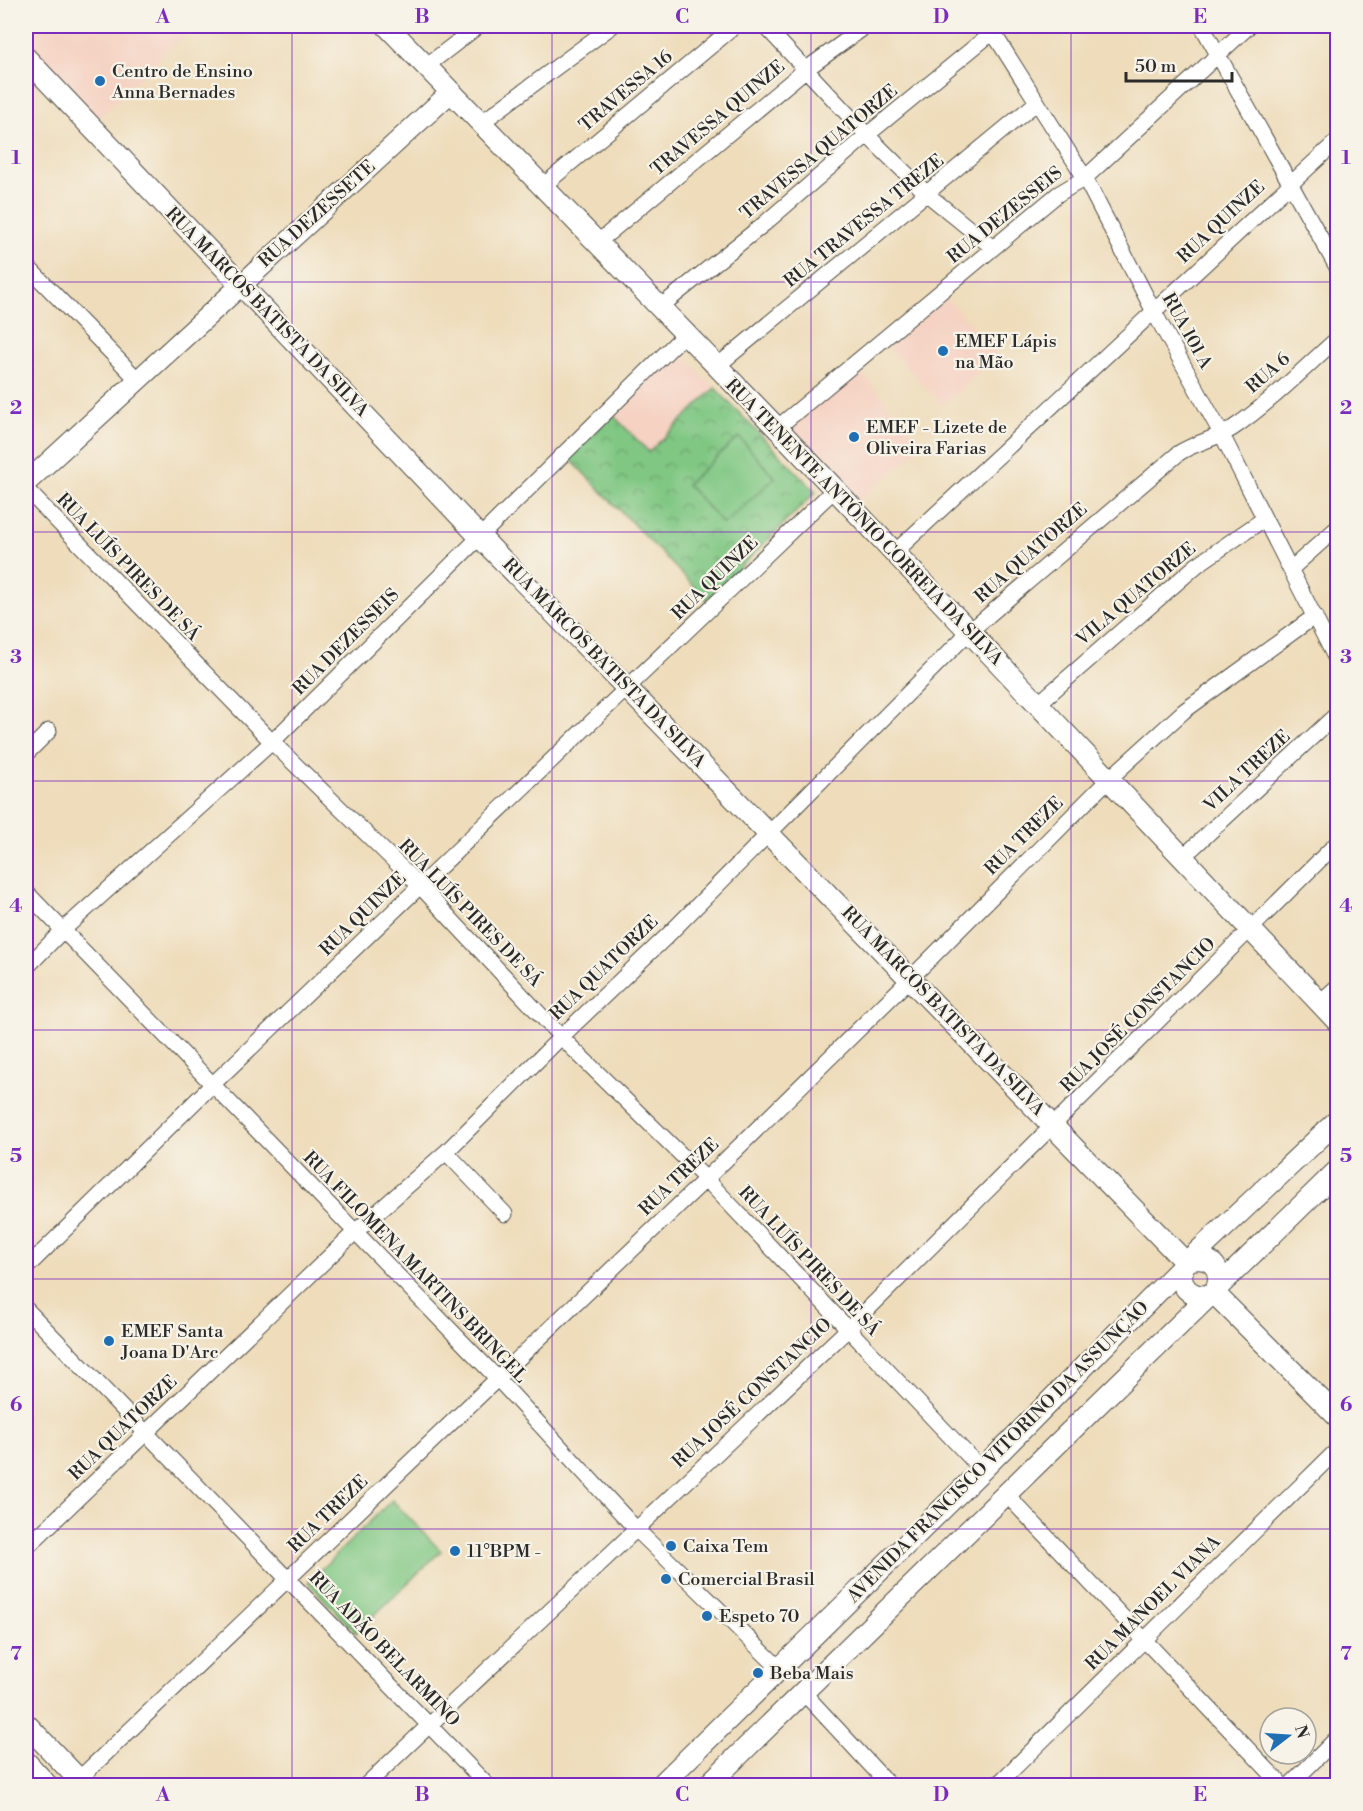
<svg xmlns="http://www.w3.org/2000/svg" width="1363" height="1811" viewBox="0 0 1363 1811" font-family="'Libre Bodoni',serif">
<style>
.built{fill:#f5d2c2}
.park{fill:url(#park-crowns);stroke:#567957;stroke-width:1.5}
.pitch{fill:#80c783;stroke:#567957;stroke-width:1.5}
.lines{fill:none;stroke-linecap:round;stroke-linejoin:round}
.minor-casing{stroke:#484640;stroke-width:17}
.tertiary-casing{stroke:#484640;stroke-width:22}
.secondary-casing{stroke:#484640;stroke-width:23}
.minor{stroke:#fff;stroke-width:15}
.tertiary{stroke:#fff;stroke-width:20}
.secondary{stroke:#fff;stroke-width:21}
.grid{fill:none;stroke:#7b2cbf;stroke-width:1.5;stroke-opacity:0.55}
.poi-dot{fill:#1f6fb2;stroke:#f7f3e8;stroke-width:2}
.labels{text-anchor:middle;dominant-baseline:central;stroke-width:4.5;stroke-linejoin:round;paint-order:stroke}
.poi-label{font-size:18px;fill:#2b2b2b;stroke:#f7f3e8;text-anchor:start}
.street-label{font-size:18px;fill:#2b2b2b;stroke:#f7f3e8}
.neatline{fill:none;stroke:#7b2cbf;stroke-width:2}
.grid-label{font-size:20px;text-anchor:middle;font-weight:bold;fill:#7b2cbf}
</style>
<defs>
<pattern id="park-crowns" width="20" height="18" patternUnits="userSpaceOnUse" patternTransform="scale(1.5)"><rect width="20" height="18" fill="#80c783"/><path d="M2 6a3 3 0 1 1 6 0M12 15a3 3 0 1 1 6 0" fill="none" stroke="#69a26b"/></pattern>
</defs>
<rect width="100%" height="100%" fill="#f7f3e8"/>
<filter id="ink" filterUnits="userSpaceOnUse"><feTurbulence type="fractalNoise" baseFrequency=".0167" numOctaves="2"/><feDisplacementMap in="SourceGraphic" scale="12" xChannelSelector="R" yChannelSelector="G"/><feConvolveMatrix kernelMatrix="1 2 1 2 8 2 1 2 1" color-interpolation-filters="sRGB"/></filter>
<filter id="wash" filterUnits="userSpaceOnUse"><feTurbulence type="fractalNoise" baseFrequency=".008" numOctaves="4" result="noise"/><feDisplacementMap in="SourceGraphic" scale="24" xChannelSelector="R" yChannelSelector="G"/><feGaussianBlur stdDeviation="1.35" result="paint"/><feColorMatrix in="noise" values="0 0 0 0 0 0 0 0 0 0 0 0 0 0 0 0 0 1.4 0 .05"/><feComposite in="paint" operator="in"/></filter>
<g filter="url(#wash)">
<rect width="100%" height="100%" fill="#eedcba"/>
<path class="built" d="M 26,26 L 190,26 L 191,28 L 98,120 L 26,42 Z
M 945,296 L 998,355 L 943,406 L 887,347 Z
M 680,351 L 715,388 L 649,452 L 613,415 Z
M 857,367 L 924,445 L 854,506 L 846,497 L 847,481 L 834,469 L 820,470 L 785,429 Z"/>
<path class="park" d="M 715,388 L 816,492 L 707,600 L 569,458 L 613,415 L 649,452 Z"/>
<path class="pitch" d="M 739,437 L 775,478 L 723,524 L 687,484 Z
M 392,1500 L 441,1551 L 356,1633 L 308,1582 Z"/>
</g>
<g filter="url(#ink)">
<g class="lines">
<g class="minor-casing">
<path id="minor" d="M 765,26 L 867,135 L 927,194 L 993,248
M 989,26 L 1085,178 L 1154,312 L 1222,435 L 1338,663
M 1202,26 L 1338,269
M 425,67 L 478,26
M 481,123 L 612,26
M 543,186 L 735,26
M 597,243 L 805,70 L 866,26
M 26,265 L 137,379
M 660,307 L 764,224 L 867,135 L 999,27
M 716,367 L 1036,103
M 777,428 L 1058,194 L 1085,178 L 1249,26
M 26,489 L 272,742 L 420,886 L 561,1037 L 706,1179 L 982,1470
M 894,553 L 1338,140
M 1291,569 L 1338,527
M 1038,704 L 1197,565 L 1264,519
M 26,754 L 49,731
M 1183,857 L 1338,713
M 26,892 L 496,1377 L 636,1529 L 779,1668
M 26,968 L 63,930 L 272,742 L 684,335
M 1319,1003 L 1338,986
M 446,1152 L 505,1214
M 26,1268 L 212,1085 L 834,490
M 26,1309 L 488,1786
M 1006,1494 L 1283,1786
M 26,1548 L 355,1232 L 446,1152 L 561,1037 L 666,937 L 969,632 L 1179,453 C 1196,442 1216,439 1233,428 C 1270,403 1304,368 1338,338
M 802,1691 L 890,1786
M 79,1779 L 706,1179 L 911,978 L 1109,779 L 1184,711 L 1315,616
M 365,1786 L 847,1330 L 1338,842
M 996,1786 L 1338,1449
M 1289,1786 L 1338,1737"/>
</g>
<g class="tertiary-casing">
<path id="tertiary" d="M 26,483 L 450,93"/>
</g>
<g class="secondary-casing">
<path id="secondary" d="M 387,26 L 777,428 L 1338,1022
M 26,58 L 480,537 L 1186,1263
M 1190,1260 C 1209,1255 1223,1267 1217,1287
M 1183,1267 C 1178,1286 1189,1297 1208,1296
M 1213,1292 L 1338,1417
M 26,1724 L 85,1786
M 26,1762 L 48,1786
M 660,1786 L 982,1470 L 1186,1263 L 1338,1120
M 707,1786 L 1338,1170"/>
</g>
<use href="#minor" class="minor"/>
<use href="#tertiary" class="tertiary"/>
<use href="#secondary" class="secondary"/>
</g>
</g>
<path class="grid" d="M 292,26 L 292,1786M 552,26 L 552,1786M 811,26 L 811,1786M 1071,26 L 1071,1786M 26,282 L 1338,282M 26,532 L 1338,532M 26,781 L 1338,781M 26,1030 L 1338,1030M 26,1279 L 1338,1279M 26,1529 L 1338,1529"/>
<g class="poi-dot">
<circle cx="100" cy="81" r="6"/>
<circle cx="943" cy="351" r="6"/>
<circle cx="854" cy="437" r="6"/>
<circle cx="109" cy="1341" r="6"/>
<circle cx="671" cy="1546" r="6"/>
<circle cx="455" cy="1551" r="6"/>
<circle cx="666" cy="1579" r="6"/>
<circle cx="707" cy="1616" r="6"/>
<circle cx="758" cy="1673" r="6"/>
</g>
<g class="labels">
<g class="poi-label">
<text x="112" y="71">Centro de Ensino<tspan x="112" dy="21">Anna Bernades</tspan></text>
<text x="955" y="341">EMEF Lápis<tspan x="955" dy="21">na Mão</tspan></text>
<text x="866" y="427">EMEF - Lizete de<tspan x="866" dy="21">Oliveira Farias</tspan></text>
<text x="121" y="1331">EMEF Santa<tspan x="121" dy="21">Joana D'Arc</tspan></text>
<text x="683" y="1546">Caixa Tem</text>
<text x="467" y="1551">11°BPM -</text>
<text x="678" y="1579">Comercial Brasil</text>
<text x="719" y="1616">Espeto 70</text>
<text x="770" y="1673">Beba Mais</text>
</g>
<g class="street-label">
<text transform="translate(626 91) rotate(-40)">TRAVESSA 16</text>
<text transform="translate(718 118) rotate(-40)">TRAVESSA QUINZE</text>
<text transform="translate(819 152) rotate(-40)">TRAVESSA QUATORZE</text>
<text transform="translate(317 214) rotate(-42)">RUA DEZESSETE</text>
<text transform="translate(1005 215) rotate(-39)">RUA DEZESSEIS</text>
<text transform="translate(864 221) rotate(-39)">RUA TRAVESSA TREZE</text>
<text transform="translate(1221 222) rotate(-43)">RUA QUINZE</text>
<text transform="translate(267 312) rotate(46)">RUA MARCOS BATISTA DA SILVA</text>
<text transform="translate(1187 331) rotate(61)">RUA 101 A</text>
<text transform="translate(1268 373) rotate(-41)">RUA 6</text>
<text transform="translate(864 522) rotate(46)">RUA TENENTE ANTÔNIO CORREIA DA SILVA</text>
<text transform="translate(1031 553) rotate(-41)">RUA QUATORZE</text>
<text transform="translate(128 567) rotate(46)">RUA LUÍS PIRES DE SÁ</text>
<text transform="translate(715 578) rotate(-44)">RUA QUINZE</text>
<text transform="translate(1136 594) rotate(-40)">VILA QUATORZE</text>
<text transform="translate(346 642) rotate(-45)">RUA DEZESSEIS</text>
<text transform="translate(604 663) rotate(46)">RUA MARCOS BATISTA DA SILVA</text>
<text transform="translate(1247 771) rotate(-43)">VILA TREZE</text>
<text transform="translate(1024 836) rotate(-45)">RUA TREZE</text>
<text transform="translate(470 913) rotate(46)">RUA LUÍS PIRES DE SÁ</text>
<text transform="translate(363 914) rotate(-44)">RUA QUINZE</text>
<text transform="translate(604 968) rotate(-44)">RUA QUATORZE</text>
<text transform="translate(943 1011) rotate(46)">RUA MARCOS BATISTA DA SILVA</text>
<text transform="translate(1138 1015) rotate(-45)">RUA JOSÉ CONSTANCIO</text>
<text transform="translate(679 1177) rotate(-44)">RUA TREZE</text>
<text transform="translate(809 1261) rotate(47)">RUA LUÍS PIRES DE SÁ</text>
<text transform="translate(415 1267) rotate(46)">RUA FILOMENA MARTINS BRINGEL</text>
<text transform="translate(752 1393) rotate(-43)">RUA JOSÉ CONSTANCIO</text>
<text transform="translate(123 1428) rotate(-44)">RUA QUATORZE</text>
<text transform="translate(998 1452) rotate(-45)">AVENIDA FRANCISCO VITORINO DA ASSUNÇÃO</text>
<text transform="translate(328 1514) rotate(-44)">RUA TREZE</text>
<text transform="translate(1153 1603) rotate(-45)">RUA MANOEL VIANA</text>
<text transform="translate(384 1649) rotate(46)">RUA ADÃO BELARMINO</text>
</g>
</g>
<rect width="1363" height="1811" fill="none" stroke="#f7f3e8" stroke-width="66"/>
<g transform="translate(1288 1736) rotate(73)"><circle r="28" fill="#f7f3e8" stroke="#a5a39c" stroke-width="1.5"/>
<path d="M0-4.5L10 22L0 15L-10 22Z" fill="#1f6fb2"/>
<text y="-9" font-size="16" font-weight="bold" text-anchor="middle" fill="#2b2b2b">N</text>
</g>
<path d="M1126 72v9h106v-9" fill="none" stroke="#2b2b2b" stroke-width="3"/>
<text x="1135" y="72" font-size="18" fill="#2b2b2b" stroke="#f7f3e8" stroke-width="4.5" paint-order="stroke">50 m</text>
<rect x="33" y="33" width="1297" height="1745" class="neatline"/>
<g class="grid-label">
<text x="163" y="23">A</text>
<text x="422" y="23">B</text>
<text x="682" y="23">C</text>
<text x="941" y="23">D</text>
<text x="1200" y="23">E</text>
<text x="16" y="164">1</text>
<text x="1346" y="164">1</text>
<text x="16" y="414">2</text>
<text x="1346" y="414">2</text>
<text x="16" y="663">3</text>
<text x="1346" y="663">3</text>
<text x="16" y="912">4</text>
<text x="1346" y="912">4</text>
<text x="16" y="1162">5</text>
<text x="1346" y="1162">5</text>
<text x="16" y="1411">6</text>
<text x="1346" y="1411">6</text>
<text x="16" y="1660">7</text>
<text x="1346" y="1660">7</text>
<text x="163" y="1801">A</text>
<text x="422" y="1801">B</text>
<text x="682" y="1801">C</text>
<text x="941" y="1801">D</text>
<text x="1200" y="1801">E</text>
</g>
</svg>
